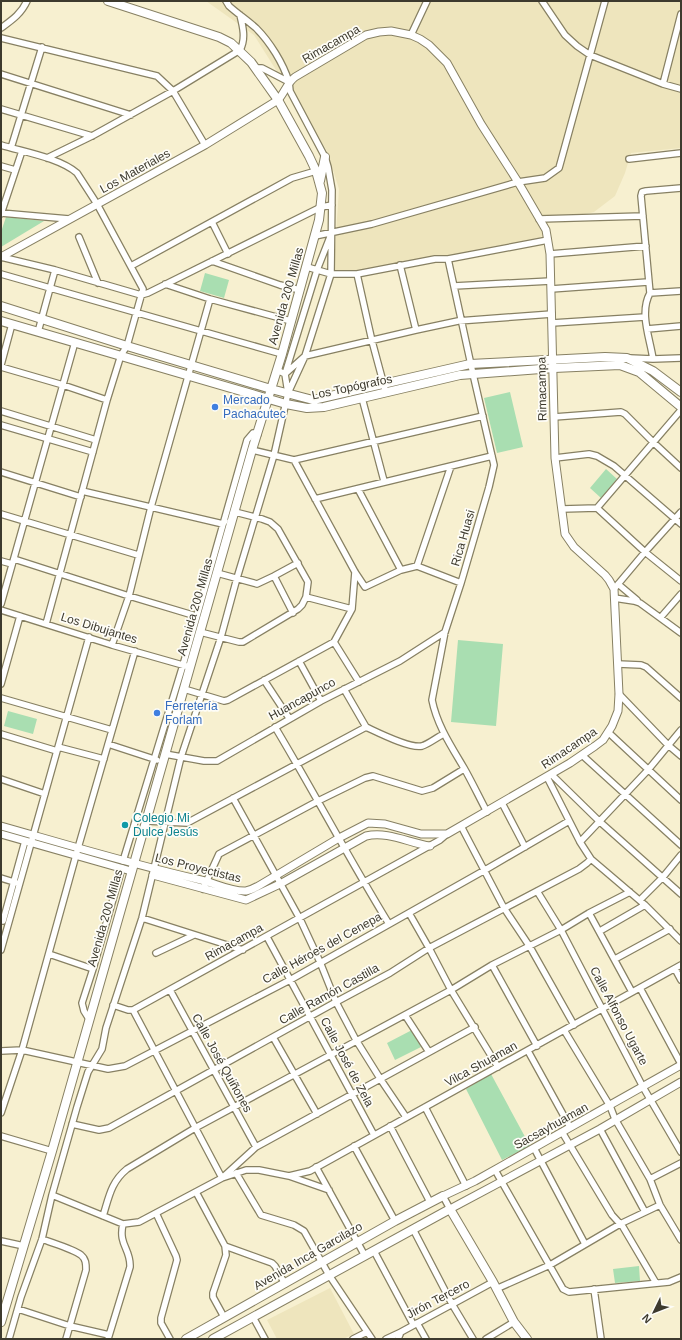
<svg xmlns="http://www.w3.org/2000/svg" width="682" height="1340" viewBox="0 0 682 1340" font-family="Helvetica,sans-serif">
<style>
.built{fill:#eee5bd}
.green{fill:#a9deb1}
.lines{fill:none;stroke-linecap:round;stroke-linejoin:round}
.minor-casing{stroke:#878063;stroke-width:8}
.tertiary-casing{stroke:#878063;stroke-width:9}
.secondary-casing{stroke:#878063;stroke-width:10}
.minor{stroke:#fff;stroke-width:5.5}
.tertiary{stroke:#fff;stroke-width:7}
.secondary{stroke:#fff;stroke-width:8}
.shop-dot{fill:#3f7fe0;stroke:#fefdf7;stroke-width:1.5}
.culture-dot{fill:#0f9aa8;stroke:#fefdf7;stroke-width:1.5}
.labels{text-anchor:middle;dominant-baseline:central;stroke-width:3.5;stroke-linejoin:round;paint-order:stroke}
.street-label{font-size:12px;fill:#3d3a2e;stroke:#fefdf7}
.shop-label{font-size:12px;fill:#366cbe;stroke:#fefdf7;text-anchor:start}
.culture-label{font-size:12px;fill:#0d838f;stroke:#fefdf7;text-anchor:start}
</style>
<rect width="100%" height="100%" fill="#f7f0d0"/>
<path class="built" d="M 206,1 L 681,1 L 681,148 L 631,153 L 625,173 L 615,196 L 594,212 L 548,223 L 542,236 L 534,242 L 357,271 L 333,277 L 339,189 L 327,151 L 254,35 Z
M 330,1288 L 354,1334 L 343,1339 L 277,1339 L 267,1320 Z"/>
<path class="green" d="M 6,217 L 44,221 L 1,247 L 1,232 Z
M 205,273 L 229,280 L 224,298 L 200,291 Z
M 510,392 L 523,447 L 497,453 L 484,398 Z
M 606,469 L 617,479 L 601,498 L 590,488 Z
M 458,640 L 503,644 L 496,726 L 451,722 Z
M 8,711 L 37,719 L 33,734 L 4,726 Z
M 412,1030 L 421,1047 L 395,1060 L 387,1043 Z
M 491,1074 L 530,1146 L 502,1160 L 466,1089 Z
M 639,1266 L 640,1281 L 615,1283 L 613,1269 Z"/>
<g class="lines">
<g class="minor-casing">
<path id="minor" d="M 226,1 L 229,6 C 238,14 247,20 256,28 C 270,42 283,63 289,82
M 542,1 L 565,35 L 577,46 L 590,55 L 663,84 L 681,89
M 1,28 C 12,20 21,14 27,1
M 411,35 L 427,1
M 1,38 L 157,76 L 173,91 L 205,145
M 1,74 L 131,115
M 663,84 L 681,14
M 1,109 L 92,136
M 1,145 C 24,152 60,158 77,173 L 97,204 L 143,289 L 127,346 L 121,355 L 107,400 L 46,624
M 11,148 L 42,47
M 47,158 L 92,136 L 173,91 L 240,50 C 246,39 243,27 240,15
M 629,159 L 681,153
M 1,166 L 15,170
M 1,213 L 69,219
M 1,214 L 22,151
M 539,219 L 643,216
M 212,222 L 228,254
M 315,236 L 372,224 L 518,182 L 545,178 L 559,168 L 605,1
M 79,237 L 98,283
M 550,254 L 646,246
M 1,257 L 55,270 L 141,295 L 148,293 L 321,207 L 332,205
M 448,259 L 473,374 L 494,465 L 489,487 L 461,583 L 445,632 L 432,700 C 437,725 451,746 464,768 C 472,782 479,797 487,812
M 212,261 L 280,285 L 300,290
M 400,265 L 416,330
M 131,266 L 292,178 L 316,171
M 307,267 L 331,274 L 357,274 L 435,259 L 448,259 L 548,240
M 1,274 L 282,354
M 357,274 L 372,341 L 386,393
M 165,284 L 210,299 L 291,321
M 454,286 L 551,281
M 551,289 L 648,282
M 650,293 L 681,291
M 552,323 L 645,317
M 647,329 L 681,326
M 38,332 L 55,270
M 630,358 L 653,359 L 681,358
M 653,359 C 650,338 639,313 650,293 L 641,196 L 642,192 L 646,191 L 681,188
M 1,365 L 12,324
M 1,367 L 63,385 L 107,400
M 277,370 L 285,374 L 305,356 L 416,330 L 458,321 L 552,314
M 288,393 L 285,374 L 317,270 L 330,237
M 362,398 L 384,481
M 1,411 L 96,440
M 554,417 L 621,412 L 625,414 L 654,443 L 681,468
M 1,425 L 93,452
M 252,450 L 294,460 L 355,572 L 365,587 L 401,570 L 417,566 L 461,583
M 555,458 L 589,454 L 597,456 L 614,466 L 681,524
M 294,460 L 483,416
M 1,472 L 81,497
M 358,489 L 401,570
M 82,491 L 223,524 L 225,521
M 315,499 L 492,456
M 597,508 L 681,410
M 562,509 L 597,508 L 645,552 L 681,581
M 1,514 L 138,555
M 14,559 L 129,596 L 196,616
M 1,561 L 12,564
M 417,566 L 451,466
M 217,573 L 257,584 L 274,576 L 298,563
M 274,576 L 293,613
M 618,584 L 637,600
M 614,589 L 645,552 L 681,512
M 306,597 L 352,609
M 614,598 L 634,601 L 640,603 L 681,633
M 1,604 L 75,342
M 1,610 L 112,645 L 186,666
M 661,617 L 681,594
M 200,632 L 239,642 L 243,642 L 298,609 L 302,605 L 306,597 L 308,582 L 278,529 L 270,522 L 262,519 L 235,512 L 233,514
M 334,642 L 359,682
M 112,645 L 129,596 L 151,507 L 210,299
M 299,661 L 321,701
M 618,664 L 641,665 L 646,667 L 681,698
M 264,680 L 289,718
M 1,684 L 20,616
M 184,689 L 224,701 L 228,700 L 334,642 L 352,609 L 355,572
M 344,689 L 366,727
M 619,694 L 668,745 L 681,756
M 1,698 L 112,730
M 275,727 C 314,792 349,859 389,924
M 609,733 L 681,800
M 1,734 L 57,751
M 108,744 L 157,760
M 58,747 L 104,759
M 165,754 L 204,761 L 217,761 L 321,701 L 400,661 L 445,632
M 582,755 L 681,845
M 551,774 L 599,821 L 681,894
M 547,777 L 580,842 L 591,859 L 645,905 L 681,941
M 1,779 L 45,794
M 233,798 L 300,919 L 320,962 L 336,1002 L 356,1040 L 381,1080 L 406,1117
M 502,803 L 525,847
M 146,821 L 187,823 L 366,727 C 377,732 410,749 422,746 C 429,744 437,737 444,734
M 461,826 L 504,908 L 530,947 L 574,1025
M 580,842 L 648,770 L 681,730
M 123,861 L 183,665 L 247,440 L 253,433 L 258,434
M 1,878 L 17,883
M 203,889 L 219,854 L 318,801 L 365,778 L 373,776 L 422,791 L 433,788 L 464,769
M 537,891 L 561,930 L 643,1087 L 681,1152
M 640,900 L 663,877 L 681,855
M 409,913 L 429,948 L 451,990 L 498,1067
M 589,913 L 632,992
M 142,918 L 243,950
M 3,921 L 25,841
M 600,931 L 645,905
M 267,937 L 374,1135
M 1,950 L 89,637
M 156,953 L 194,935
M 49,954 L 93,969 L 82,1003 L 84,1011 L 89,1019
M 615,959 L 670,929
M 492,965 L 537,1046
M 93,969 L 122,868
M 675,969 L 681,980
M 640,988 L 681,1064
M 170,990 L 256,1147
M 113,1005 L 128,1010 L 133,1010 L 440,840 L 447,834
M 133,1010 L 222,1178 L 256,1147 L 475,1027
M 405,1015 L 429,1052
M 564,1030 L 610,1106 L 615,1119 L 650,1179 L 660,1205 L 681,1240
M 273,1037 L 317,1114
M 1,1051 L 22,1050 L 108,1069 L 125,1066 L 290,980 L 485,870 L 569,821
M 528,1051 L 570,1127
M 425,1107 L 466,1186
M 1,1113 L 22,1050 L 78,848 L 135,651
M 72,1124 L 99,1130 L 109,1128 L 336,1002 L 390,973 L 429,948 L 579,869 L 587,863 L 591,859
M 390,1126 L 430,1202
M 600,1129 L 645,1212
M 562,1132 L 612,1215 L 623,1227 L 656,1283
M 1,1136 L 52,1151
M 354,1146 L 395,1221
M 534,1148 L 585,1244
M 316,1167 L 365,1256
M 495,1170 L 563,1289 L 569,1292 L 669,1282 L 681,1277
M 236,1173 L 261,1215 L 294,1225 L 304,1231 L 329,1275 L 372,1339
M 289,1176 L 310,1171 L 681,965
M 650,1179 L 681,1163
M 196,1192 L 225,1246 L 272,1263 L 275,1266 L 285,1284
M 52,1195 L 123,1224 L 139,1222 L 222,1178 L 246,1170 L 259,1170 L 289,1176 L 329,1190
M 443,1196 L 450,1209
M 156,1213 L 176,1256 L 177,1260 L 161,1318 L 161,1323 L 170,1339
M 103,1216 C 109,1197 111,1182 127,1169 L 195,1128 L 451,990 L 492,965 L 561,930 L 589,913 L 630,892
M 413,1229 L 452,1304 L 473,1339
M 42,1239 C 52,1243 73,1249 81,1255 C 86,1259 86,1264 86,1270 L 66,1339
M 1,1241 L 24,1246
M 374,1251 L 413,1324
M 496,1289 L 550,1265 L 620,1224 L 660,1205
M 594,1289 L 601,1339
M 18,1309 L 70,1326 L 109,1335
M 224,1317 L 213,1297 L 213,1293 L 226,1255 L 225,1246
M 253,1317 L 265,1339
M 417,1323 L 426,1339
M 9,1339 L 21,1297 L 42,1239 L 52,1195 L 77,1107 L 88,1072 L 102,1049 L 106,1028 L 142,918 L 181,757 L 221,637 L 237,578 L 274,455 L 288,393 L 305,356 L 331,274 L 332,190 L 328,167 L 325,157 L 290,91 L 289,82 L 262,68 L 256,68
M 108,1339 L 130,1267 C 131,1249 118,1245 123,1224
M 353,1339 L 367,1332
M 386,1339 L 401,1332
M 398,1339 L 401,1332 L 493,1282
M 486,1339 L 514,1322"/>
</g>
<g class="tertiary-casing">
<path id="tertiary" d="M 1,257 L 205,145 L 278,100 C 285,92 287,83 295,77 L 366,35 L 379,32 L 391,31 L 411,35 L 420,39 L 429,45 L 447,63 L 481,124 L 518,182 L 546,230 L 550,254 L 555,458 L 565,534 L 574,547 L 605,575 L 609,580 L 614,589 L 619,694 L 618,711 L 612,726 L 603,740 L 595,746 L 570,763 L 447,834 L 421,834 L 385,824 L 368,823 L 339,838 L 260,885 C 255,888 251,890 246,891 C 231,892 215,883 201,880 C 134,865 68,845 1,826
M 1,834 L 131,871
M 153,875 L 246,900 L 280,884 L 366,836 C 388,831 409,843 430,846
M 443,1196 L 475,1181 L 681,1065
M 450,1209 L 600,1129 L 681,1082"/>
</g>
<g class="secondary-casing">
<path id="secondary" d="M 320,181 L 325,157
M 1,306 L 127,346 L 271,389 L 313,400 L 470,364 L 605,357 L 627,358 L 653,371 L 681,392
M 1,321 L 286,404 L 307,408 L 324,407 L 460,375 L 554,368 L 620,365 L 639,372 L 681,407
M 1,1322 L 52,1151 L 252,450 L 282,354 L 319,220 L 322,193 L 316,171 L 309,156 L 278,100 L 251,62 L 231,43 L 219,37 L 108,1
M 186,1339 L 395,1221 L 443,1196
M 213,1339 L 450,1209 L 493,1282 L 514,1322 L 527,1339"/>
</g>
<use href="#minor" class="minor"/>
<use href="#tertiary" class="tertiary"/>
<use href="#secondary" class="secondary"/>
</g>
<g class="shop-dot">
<circle cx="215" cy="407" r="4"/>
<circle cx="157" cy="713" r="4"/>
</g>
<circle class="culture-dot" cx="125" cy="825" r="4"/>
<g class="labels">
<g class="street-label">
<text transform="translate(331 44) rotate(-30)">Rimacampa</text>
<text transform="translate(135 171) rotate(-29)">Los Materiales</text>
<text transform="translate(286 296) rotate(-74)">Avenida 200 Millas</text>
<text transform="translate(352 387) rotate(-12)">Los Topógrafos</text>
<text transform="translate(542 389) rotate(-91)">Rimacampa</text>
<text transform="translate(463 538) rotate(-74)">Rica Huasi</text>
<text transform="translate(195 607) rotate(-74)">Avenida 200 Millas</text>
<text transform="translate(99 628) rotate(17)">Los Dibujantes</text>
<text transform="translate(302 699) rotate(-29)">Huancapunco</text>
<text transform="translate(569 748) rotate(-34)">Rimacampa</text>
<text transform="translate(198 868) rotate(14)">Los Proyectistas</text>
<text transform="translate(105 918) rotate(-74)">Avenida 200 Millas</text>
<text transform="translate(234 942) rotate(-29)">Rimacampa</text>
<text transform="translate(322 948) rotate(-29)">Calle Héroes del Cenepa</text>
<text transform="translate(329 994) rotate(-29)">Calle Ramón Castilla</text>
<text transform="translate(619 1016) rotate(62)">Calle Alfonso Ugarte</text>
<text transform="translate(347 1062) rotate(62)">Calle José de Zela</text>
<text transform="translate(222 1063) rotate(61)">Calle José Quiñones</text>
<text transform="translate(481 1064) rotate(-29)">Vilca Shuaman</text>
<text transform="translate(551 1126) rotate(-29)">Sacsayhuaman</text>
<text transform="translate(308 1256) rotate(-30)">Avenida Inca Garcilazo</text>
<text transform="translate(438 1299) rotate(-28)">Jirón Tercero</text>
</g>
<g class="shop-label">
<text x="223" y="400">Mercado<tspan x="223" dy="14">Pachacutec</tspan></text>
<text x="165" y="706">Ferretería<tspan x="165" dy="14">Forlam</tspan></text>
</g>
<g class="culture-label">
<text x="133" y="818">Colegio Mi<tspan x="133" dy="14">Dulce Jesús</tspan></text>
</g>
</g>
<rect width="682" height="1340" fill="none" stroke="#3d3a2e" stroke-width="4"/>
<g transform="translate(654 1312) rotate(227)" stroke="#fefdf7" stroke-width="3" paint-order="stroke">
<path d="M0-3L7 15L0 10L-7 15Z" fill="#3d3a2e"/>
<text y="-6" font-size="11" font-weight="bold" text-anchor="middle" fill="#3d3a2e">N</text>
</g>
</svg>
